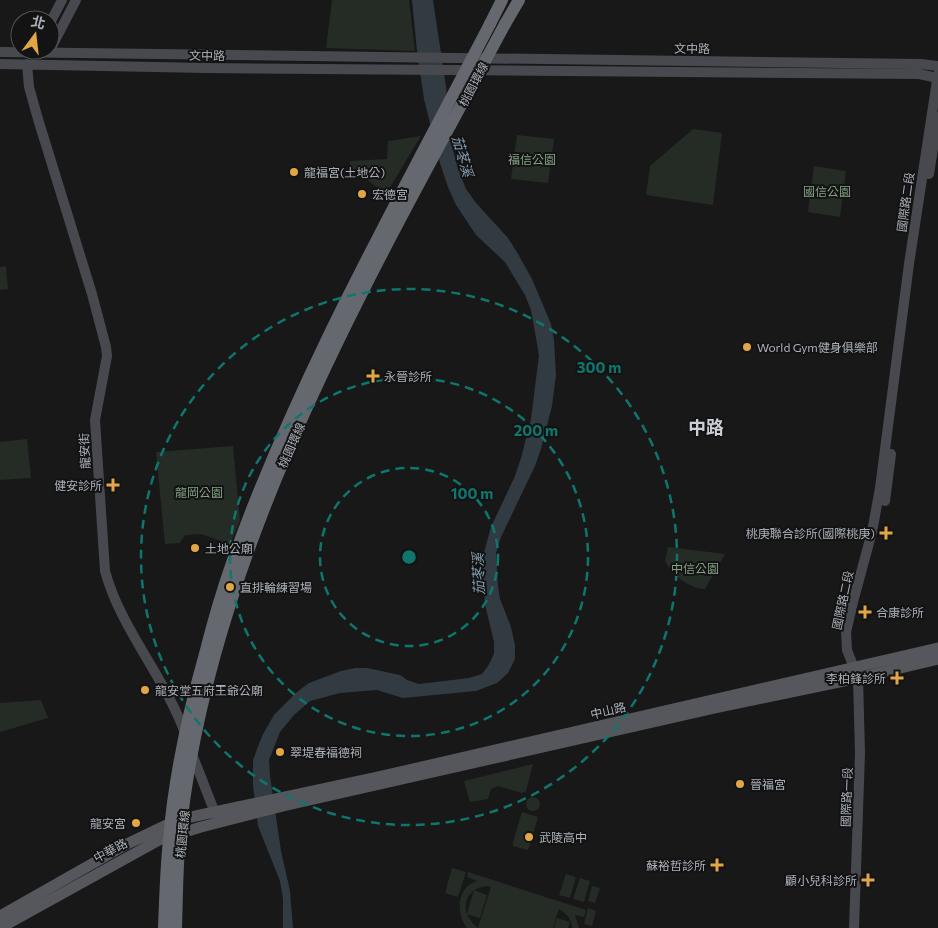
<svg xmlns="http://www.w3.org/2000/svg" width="938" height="928" viewBox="0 0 938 928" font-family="Commissioner,'Noto Sans TC',sans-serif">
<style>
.green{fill:#242c25;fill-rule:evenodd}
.water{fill:#323b41}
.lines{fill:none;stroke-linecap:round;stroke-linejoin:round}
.secondary{stroke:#47494e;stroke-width:10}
.primary{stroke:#55575d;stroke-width:11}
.highway{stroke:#65686f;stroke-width:12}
.highway-bridge{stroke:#65686f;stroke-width:12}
.ring{fill:none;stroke:#0f766e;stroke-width:2.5;stroke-dasharray:9 6}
.poi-dot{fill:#e3a646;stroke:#131314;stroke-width:2}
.labels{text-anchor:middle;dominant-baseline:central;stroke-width:4;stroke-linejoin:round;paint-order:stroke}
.street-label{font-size:12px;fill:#abb0b8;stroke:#131314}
.park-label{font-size:12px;fill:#84a184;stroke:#131314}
.poi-label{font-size:12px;fill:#abb0b8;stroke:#131314;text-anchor:start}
.water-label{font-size:14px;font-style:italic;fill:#859eb0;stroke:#131314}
.district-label{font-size:18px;font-weight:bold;fill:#ccced5;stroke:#131314}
.centre{fill:#0f766e;stroke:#131314;stroke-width:2.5}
.ring-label{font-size:15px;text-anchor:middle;font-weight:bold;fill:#0f766e;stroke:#131314;stroke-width:4;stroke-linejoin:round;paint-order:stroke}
</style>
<rect width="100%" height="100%" fill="#181819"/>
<path class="green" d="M 332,0 L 409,0 L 415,51 L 326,48 Z
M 693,129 L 722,133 L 713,205 L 646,195 L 650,166 Z
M 517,135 L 554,139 L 548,183 L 511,179 Z
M 421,136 L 386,194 L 350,167 L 350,161 L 387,159 L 388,141 Z
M 814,166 L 846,171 L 840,217 L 808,212 Z
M 6,266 L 8,289 L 0,290 L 0,267 Z
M 27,439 L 31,478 L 0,480 L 0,442 Z
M 233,446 L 240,520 L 226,553 L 221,541 L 201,534 L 185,535 L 180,543 L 165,544 L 156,452 Z
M 668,547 L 725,554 L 705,589 C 688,588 674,576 665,561 Z
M 41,700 L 48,718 L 0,732 L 0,703 Z
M 533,764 L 526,791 L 522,793 L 498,786 L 491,789 L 488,799 L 470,802 L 464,781 Z
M526 804a7 7 0 1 1 14 0a7 7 0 1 1-14 0Z
M 522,812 L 538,817 L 529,848 L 527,850 L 513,846 L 513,842 Z
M 452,868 L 466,872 L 458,897 L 445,893 Z
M 468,872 L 586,910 L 584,917 L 575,915 L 579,928 L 572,928 C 572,919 567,914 559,909 L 553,928 L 467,928 C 456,913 456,888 477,881 L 467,877 ZM 487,886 L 491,887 L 478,928 C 459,914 462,889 487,886 Z
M 566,874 L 576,877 L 570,898 L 559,895 Z
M 580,878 L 590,881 L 584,902 L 573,899 Z
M 592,886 L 600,888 L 595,903 L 588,901 Z
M 474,890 L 487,895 L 480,918 L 467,914 Z
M 588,908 L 596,911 L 592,926 L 584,924 Z
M 557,918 L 570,922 L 568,928 L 554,928 Z"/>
<path class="water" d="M 412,0 L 433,0 L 446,87 L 451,142 L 458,169 L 466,189 L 476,203 L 508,238 L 518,254 L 532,279 L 551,324 L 554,340 L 556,375 L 552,406 L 541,449 L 535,466 L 501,537 L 496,553 L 498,587 L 500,599 L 511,627 L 515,645 L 515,659 L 508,673 L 497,683 L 476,691 L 403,698 L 377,690 L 340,693 L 310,701 L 294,715 L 280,732 L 269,760 L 270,776 L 281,851 L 290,891 L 293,928 L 283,928 L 283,899 L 280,881 L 258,826 L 253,786 L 253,760 L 262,736 L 274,715 L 297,692 L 309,683 L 341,671 L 355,668 L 367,668 L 400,675 L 407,680 L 419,684 L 469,678 L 482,674 L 488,666 L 494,654 L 494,642 L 485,604 L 482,569 L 483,556 L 491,527 L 515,476 L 521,458 L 531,419 L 539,355 L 531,310 L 525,295 L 505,262 L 476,235 L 456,205 L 448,187 L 440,163 L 424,99 L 417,51 Z"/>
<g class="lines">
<path class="secondary" d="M 50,23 L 62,0
M 50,50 L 76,0
M 0,52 L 921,64 L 938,66
M 0,64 L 206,68 L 919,74 L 938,78
M 27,64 L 29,87 L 38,119 L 92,294 L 106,347 L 107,356 L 95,420 L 105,571 C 121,630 166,678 186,736
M 929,174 L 938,117
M 885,501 L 891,454
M 192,754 L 217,818
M 854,928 L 860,753 L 858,678 L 847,650 L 846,632 L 853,602 L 872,532 L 880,488 L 909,264 L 938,74"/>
<path class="primary" d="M 0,916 L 127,844 L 177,820 L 374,778 L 938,648
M 0,928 L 159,840 L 201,827 L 283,806 L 715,708 L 858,678 L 938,659"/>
<path class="highway" d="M 490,24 L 502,0
M 505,24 L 519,0"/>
<path class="highway-bridge" d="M 164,928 C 165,899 166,869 169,840 C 174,778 188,714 205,654 C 213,622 222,591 233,560 C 300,373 399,199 490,24
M 176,928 C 177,897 177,866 180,835 C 209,548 371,274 505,24"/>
</g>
<g class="ring">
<circle cx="409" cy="557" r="89"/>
<circle cx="409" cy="557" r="179"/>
<circle cx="409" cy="557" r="268"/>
</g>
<g class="poi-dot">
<circle cx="294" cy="172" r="5"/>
<circle cx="362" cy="194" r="5"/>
<circle cx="747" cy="347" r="5"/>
<path d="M370.5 368.5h5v5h5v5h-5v5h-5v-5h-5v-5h5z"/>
<path d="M110.5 477.5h5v5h5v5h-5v5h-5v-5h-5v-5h5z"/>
<path d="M883.5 525.5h5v5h5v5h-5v5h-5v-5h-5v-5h5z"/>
<circle cx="195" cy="548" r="5"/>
<circle cx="230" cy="587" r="5"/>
<path d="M862.5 604.5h5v5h5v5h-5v5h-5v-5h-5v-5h5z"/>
<path d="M894.5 670.5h5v5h5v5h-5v5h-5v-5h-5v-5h5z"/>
<circle cx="145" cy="690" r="5"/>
<circle cx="280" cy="752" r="5"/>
<circle cx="740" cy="784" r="5"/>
<circle cx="136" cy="823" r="5"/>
<circle cx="529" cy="837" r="5"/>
<path d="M714.5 857.5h5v5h5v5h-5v5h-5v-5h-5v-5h5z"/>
<path d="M865.5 872.5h5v5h5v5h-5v5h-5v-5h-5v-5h5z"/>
</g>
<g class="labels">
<g class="street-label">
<text transform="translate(692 48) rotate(1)">文中路</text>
<text transform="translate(207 55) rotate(1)">文中路</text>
<text transform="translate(473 84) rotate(-62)">桃園環線</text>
<text transform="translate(905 202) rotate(-82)">國際路二段</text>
<text transform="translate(291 445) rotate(-66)">桃園環線</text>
<text transform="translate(84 451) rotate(-93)">龍安街</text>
<text transform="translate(842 600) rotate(-78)">國際路二段</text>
<text transform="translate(608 710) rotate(-13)">中山路</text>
<text transform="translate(846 797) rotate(-88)">國際路一段</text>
<text transform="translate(182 834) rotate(-84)">桃園環線</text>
<text transform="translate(110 850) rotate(-28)">中華路</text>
</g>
<g class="park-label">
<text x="532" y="159">福信公園</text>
<text x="827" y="191">國信公園</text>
<text x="199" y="492">龍岡公園</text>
<text x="695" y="568">中信公園</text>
</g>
<g class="poi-label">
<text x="304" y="172">龍福宮(土地公)</text>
<text x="372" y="194">宏德宮</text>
<text x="757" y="347">World Gym健身俱樂部</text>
<text x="384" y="376">永晉診所</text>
<text x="102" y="485" text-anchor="end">健安診所</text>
<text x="875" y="533" text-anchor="end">桃庚聯合診所(國際桃庚)</text>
<text x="205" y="548">土地公廟</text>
<text x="240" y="587">直排輪練習場</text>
<text x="876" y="612">合康診所</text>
<text x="886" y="678" text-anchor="end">李柏鋒診所</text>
<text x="155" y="690">龍安堂五府王爺公廟</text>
<text x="290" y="752">翠堤春福德祠</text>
<text x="750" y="784">晉福宮</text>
<text x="126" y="823" text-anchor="end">龍安宮</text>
<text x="539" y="837">武陵高中</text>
<text x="706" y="865" text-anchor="end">蘇裕哲診所</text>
<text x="857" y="880" text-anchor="end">顧小兒科診所</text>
</g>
<g class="water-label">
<text transform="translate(463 156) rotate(74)">茄苳溪</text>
<text transform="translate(478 574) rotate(-92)">茄苳溪</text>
</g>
<g class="district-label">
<text x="706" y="427">中路</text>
</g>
</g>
<circle cx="409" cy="557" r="8" class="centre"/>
<g class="ring-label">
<text x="599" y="373">300 m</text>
<text x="536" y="436">200 m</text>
<text x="472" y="499">100 m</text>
</g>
<g transform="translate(35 35) rotate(15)"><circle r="24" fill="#131314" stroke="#505256"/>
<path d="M0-4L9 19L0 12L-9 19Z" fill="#e3a646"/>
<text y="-8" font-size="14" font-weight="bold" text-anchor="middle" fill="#abb0b8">北</text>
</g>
</svg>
